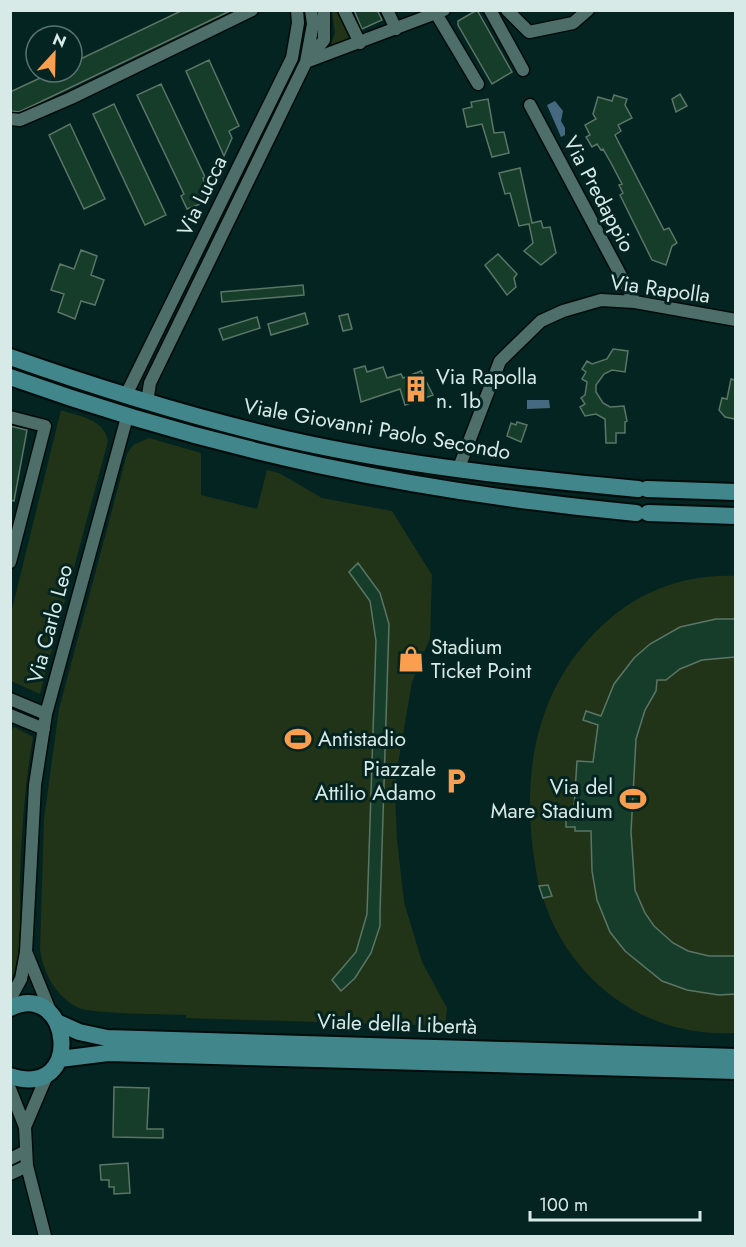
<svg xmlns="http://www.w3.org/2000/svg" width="746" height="1247" viewBox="0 0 746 1247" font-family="Jost,sans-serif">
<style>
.green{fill:#223417}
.water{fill:#446980}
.building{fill:#153d2a;stroke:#5b7567;stroke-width:1.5}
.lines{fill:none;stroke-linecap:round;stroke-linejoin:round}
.minor-casing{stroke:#000c0a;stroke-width:15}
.secondary-casing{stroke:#000c0a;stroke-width:20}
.minor{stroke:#4e6e6a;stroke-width:12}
.secondary{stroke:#41868b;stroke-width:16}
.labels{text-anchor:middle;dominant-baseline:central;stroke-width:6;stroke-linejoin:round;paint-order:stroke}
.street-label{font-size:21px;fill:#d8eae7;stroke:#042421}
.poi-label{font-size:21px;fill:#d8eae7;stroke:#042421;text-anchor:start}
</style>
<rect width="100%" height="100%" fill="#042421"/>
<path class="green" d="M 332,11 L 337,11 L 350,40 L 331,44 L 335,33 Z
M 11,365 L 97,395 L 96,399 L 11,370 Z
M 61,410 C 80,417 103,418 108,441 L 40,694 L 11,681 L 11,613 Z
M 149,438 L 201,453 L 201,495 L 257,509 L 267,470 L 279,473 L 322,498 L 392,511 L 432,575 L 430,638 L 412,682 L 399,758 L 395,795 L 397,840 L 404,902 L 422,962 L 447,1008 L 445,1026 L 186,1018 L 186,1015 C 165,1014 94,1014 79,1008 C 56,997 43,973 40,949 L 44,819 L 59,709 L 127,454 L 133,445 Z
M 735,576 L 735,1033 C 646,1038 570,982 543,898 L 552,896 L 548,885 L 539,886 C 518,785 530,685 613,616 C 647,588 691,574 735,576 Z
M 14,727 L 33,737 C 25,783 22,828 20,875 C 19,909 24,949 11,981 L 10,732 Z"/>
<path class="water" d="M 555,101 L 563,111 L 561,121 L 565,128 L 565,135 L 561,137 L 547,105 Z
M 527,400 L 549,400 L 550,408 L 527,409 Z"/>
<path class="building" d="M 183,10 L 232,10 L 34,105 L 19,112 L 11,111 L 10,92 L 53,72 L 72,72 L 72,63 Z
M 354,10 L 377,10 L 382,20 L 362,29 Z
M 477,10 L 512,72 L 492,84 L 458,25 L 458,21 Z
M 209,60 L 239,126 L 229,131 L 232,138 L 224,156 L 186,71 Z
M 161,84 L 205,177 L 203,178 L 208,193 L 203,203 L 187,209 L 181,196 L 184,194 L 137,95 Z
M 680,94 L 687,106 L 676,112 L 672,99 Z
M 614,95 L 627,99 L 625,105 L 632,118 L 618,125 L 621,131 L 615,135 L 664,230 L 669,228 L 677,243 L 672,246 L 666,265 L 652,260 L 620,195 L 623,193 L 619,185 L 622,184 L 611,163 L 603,149 L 601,150 L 597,144 L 592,147 L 586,137 L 590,135 L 585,125 L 596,119 L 593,114 L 598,97 L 612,101 Z
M 488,99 L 494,133 L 504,132 L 509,153 L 492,157 L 482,124 L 467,127 L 463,109 L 472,107 L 471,102 Z
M 114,104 L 166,215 L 145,225 L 93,114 Z
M 70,124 L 105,199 L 84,209 L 49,135 Z
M 520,168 L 532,223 L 541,221 L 543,228 L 550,227 L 556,253 L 541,265 L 524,251 L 533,243 L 529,224 L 519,226 L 510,193 L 505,194 L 499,173 Z
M 81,250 L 97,256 L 91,275 L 104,280 L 95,305 L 81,301 L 75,319 L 58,312 L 64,294 L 51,290 L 60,264 L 74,269 Z
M 498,254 L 517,274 L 514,278 L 516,287 L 507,295 L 485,265 Z
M 303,285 L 304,295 L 222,302 L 221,292 Z
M 305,313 L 308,324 L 271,335 L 268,324 Z
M 348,314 L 352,329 L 343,331 L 339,316 Z
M 257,317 L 260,328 L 223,340 L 219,329 Z
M 613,349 L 628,351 L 625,372 L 612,370 L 604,374 L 596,385 L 596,392 L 603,403 L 610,407 L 624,406 L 627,421 L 625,422 L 625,433 L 616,433 L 616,443 L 606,443 L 605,419 L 596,414 L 585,416 L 580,407 L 585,404 L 581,398 L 585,395 L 587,382 L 582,379 L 586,372 L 582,369 L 587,361 L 592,364 L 607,359 Z
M 365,366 L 367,372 L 383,367 L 387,378 L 401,374 L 403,378 L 421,371 L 433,395 L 405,405 L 400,389 L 361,402 L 354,369 Z
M 731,379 L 735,380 L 735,419 L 725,417 L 719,410 L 722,398 L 727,399 Z
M 517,422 L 527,425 L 521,442 L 507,436 L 511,423 L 516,425 Z
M 10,426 L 27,430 L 14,501 L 10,500 Z
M 358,563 L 380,593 L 389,624 L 380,912 L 380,926 L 371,953 L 355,978 L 341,991 L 332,980 L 356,952 L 367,914 L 376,641 L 370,601 L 349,572 Z
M 716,619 L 735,619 L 735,657 L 702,660 L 680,669 L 666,680 L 657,680 L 656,691 L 645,710 L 636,739 L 631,832 L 635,890 L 645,913 L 654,926 L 673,943 L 688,951 L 709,956 L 735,956 L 735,994 L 719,995 L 687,990 L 662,981 L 625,951 L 610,932 L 597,900 L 592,871 L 591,831 L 575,831 L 575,827 L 566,827 L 566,808 L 574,808 L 577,761 L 593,762 L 598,725 L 583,720 L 586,711 L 601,716 L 614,684 L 634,658 L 650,644 L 680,627 Z
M 548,885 L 552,896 L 543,898 L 539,886 Z
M 114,1087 L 149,1088 L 147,1129 L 163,1129 L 163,1138 L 113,1137 Z
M 128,1163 L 130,1193 L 114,1194 L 114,1187 L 109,1187 L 109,1180 L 101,1180 L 100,1165 Z"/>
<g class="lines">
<g class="minor-casing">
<path id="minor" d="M 344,10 L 360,43
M 387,10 L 396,29
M 490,10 L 523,70
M 507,10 L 529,32 L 573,23 L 588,10
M 437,15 L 478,84
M 307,61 L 324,40 L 324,10
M 306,62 L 444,10
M 530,105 L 635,302
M 10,119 L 20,120 L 71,98 L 252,10
M 126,395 L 292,58 L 298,23 L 297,10
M 147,402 L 150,383 L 306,62 L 313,24 L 311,10
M 10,417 L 45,426 L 10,562
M 458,470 L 500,361 L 541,321 L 563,311 L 601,300 L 635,302 L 736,320
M 10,699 L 46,714
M 10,715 L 44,729
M 27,954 L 51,1013
M 10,999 L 21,979 L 26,952 L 35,785 L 46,714 L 127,417
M 10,1089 L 25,1127 L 27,1166 L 45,1236
M 25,1127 L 48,1073
M 10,1159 L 26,1151
M 10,1174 L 27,1166"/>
</g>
<g class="secondary-casing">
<path id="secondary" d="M 10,357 C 101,389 192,417 286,439 C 401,465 519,478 638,489
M 10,377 C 220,452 415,492 636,513
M 647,489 L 736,492
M 648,513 L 736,516
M 10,1008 C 71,978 86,1101 10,1076
M 59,1023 L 79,1032 L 107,1038 L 736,1057
M 60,1059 L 108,1053 L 736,1071"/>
</g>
<use href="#minor" class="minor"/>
<use href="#secondary" class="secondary"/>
</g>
<defs>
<g id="building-bare" transform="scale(2.07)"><path d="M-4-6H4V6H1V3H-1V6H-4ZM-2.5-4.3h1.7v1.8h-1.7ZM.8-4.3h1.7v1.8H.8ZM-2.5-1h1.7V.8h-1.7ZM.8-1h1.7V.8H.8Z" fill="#fb9e50" stroke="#042421" stroke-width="2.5" paint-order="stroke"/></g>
<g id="shop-bare" transform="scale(2.07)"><path d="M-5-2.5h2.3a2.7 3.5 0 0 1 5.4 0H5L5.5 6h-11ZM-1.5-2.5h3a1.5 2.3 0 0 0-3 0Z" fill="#fb9e50" stroke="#042421" stroke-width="2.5" paint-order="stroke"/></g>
<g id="stadium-bare" transform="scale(2.07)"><path d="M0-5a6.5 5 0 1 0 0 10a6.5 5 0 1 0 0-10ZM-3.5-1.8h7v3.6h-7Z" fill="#fb9e50" stroke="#042421" stroke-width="2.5" paint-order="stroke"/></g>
<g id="parking-bare" transform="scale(2.07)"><path d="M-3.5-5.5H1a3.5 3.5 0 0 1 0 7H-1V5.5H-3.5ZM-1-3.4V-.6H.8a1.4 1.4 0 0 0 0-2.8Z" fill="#fb9e50" stroke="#042421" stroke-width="2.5" paint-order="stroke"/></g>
</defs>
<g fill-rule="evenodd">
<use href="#building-bare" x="416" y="389"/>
<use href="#shop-bare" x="411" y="659"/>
<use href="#stadium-bare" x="298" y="739"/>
<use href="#parking-bare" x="456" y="781"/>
<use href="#stadium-bare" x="633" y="799"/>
</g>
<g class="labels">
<g class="street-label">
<text transform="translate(599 194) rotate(62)">Via Predappio</text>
<text transform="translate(202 196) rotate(-64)">Via Lucca</text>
<text transform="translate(660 289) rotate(8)">Via Rapolla</text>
<text transform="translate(377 429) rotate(10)">Viale Giovanni Paolo Secondo</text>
<text transform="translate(50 624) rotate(-75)">Via Carlo Leo</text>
<text transform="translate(397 1024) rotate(2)">Viale della Libertà</text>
</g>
<g class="poi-label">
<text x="436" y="377">Via Rapolla<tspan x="436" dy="24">n. 1b</tspan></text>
<text x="431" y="647">Stadium<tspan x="431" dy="24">Ticket Point</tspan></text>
<text x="318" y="739">Antistadio</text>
<text x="436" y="769" text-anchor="end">Piazzale<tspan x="436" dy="24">Attilio Adamo</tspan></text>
<text x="613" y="787" text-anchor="end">Via del<tspan x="613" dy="24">Mare Stadium</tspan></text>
</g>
</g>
<rect width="746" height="1247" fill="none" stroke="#d8eae7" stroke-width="24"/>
<g transform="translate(54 54) rotate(22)"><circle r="28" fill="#042421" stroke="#597370" stroke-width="1.5"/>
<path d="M0-4.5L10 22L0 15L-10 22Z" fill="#fb9e50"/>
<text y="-9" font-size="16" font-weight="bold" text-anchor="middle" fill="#d8eae7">N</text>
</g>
<path d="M530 1211v9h170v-9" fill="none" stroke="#d8eae7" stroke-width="3"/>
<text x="539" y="1211" font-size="18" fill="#d8eae7" stroke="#042421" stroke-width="4.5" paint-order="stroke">100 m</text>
</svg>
